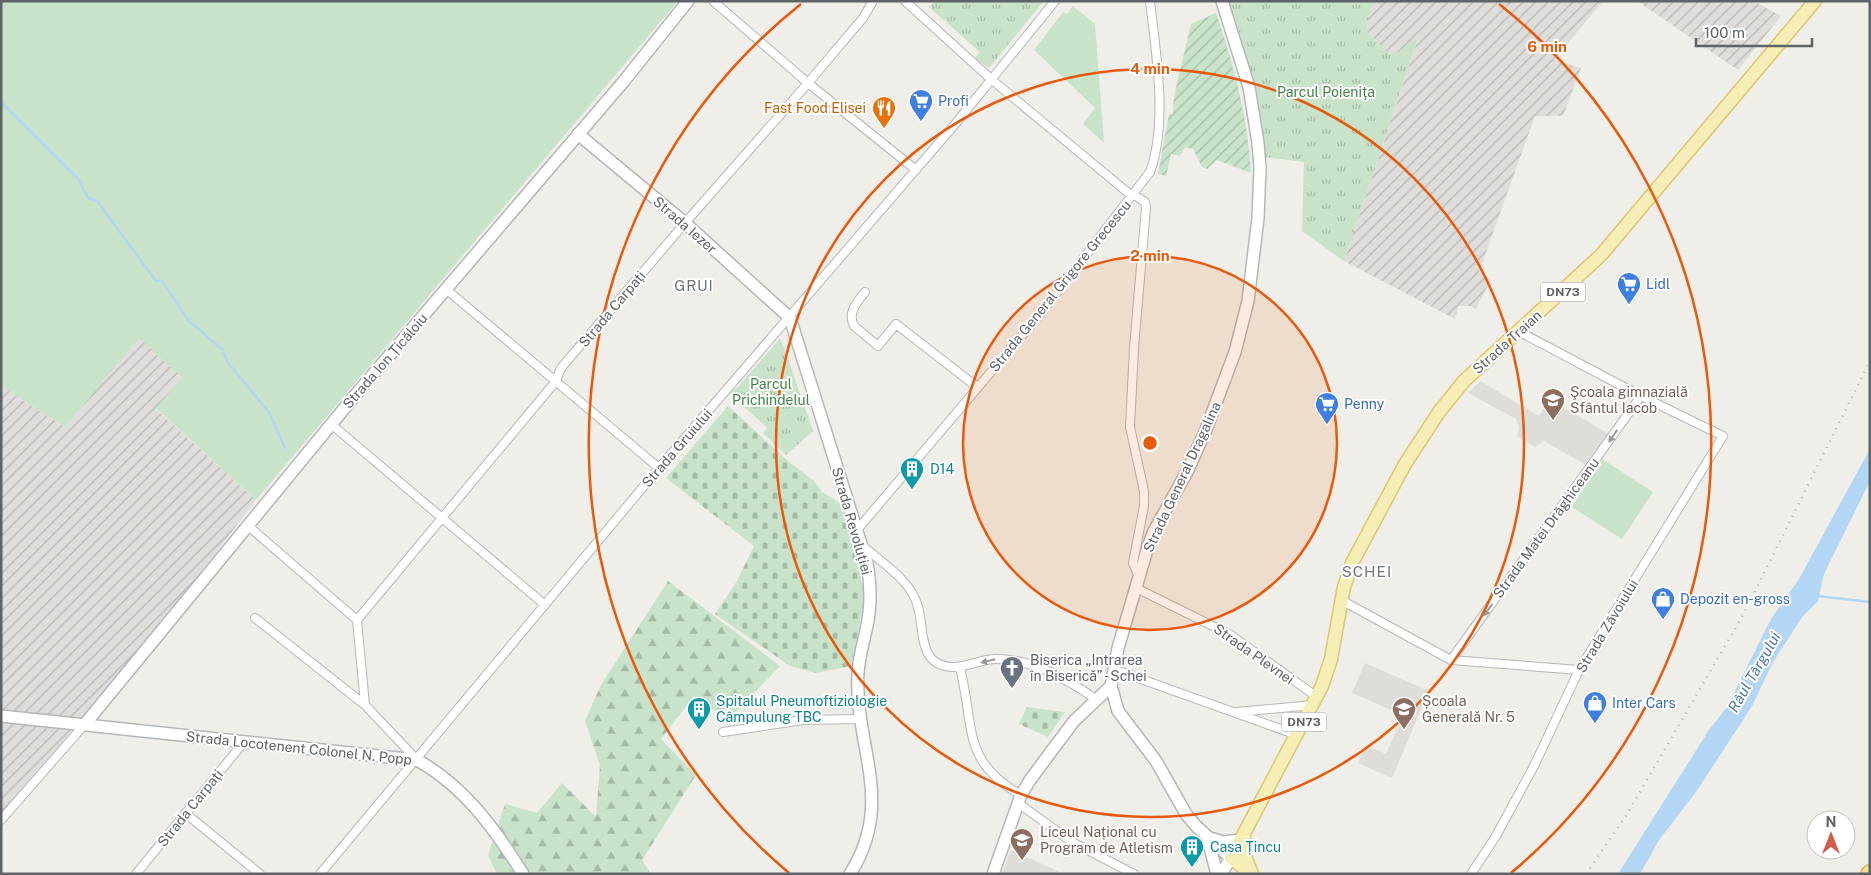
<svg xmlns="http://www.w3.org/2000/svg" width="1871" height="875" viewBox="0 0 1871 875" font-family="'Public Sans',sans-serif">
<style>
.industrial{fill:url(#industrial-furrows)}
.education{fill:#dfddd7}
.grass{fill:#c8e3c9}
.forest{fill:url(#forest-firs)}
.cemetery{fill:url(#cemetery-stones)}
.park{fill:url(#park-tufts)}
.garden{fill:url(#garden-furrows)}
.water{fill:#b3d6f5}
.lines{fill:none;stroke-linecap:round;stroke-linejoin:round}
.stream{stroke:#b3d6f5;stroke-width:2.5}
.street-casing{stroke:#b5b7bb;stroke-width:10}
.secondary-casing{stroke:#b4b6ba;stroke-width:14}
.primary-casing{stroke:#e0c570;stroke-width:15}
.highway-casing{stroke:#daa61d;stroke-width:16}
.street{stroke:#fff;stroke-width:8}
.secondary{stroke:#fff;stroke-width:11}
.primary{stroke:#f5eeb7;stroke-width:12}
.highway{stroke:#f0df9e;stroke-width:14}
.rail{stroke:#b5b6b6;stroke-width:2.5;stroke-dasharray:1 6;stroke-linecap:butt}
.oneway{fill:#97999c}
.ring{fill:none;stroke:#e8590c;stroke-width:2.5}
.labels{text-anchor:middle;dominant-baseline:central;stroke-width:4;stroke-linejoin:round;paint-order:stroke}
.shield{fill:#fff;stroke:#8f9194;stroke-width:1}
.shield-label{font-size:12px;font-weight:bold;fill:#5f6266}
.park-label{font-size:14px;fill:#428347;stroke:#fff}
.shop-label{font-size:14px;fill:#366cbe;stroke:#fff;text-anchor:start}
.food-label{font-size:14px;fill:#c56008;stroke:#fff;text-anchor:end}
.street-label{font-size:14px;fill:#5f6266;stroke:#fff}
.education-label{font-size:14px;fill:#785e54;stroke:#fff;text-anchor:start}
.culture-label{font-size:14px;fill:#0d838f;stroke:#fff;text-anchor:start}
.worship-label{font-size:14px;fill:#5b616d;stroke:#fff;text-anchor:start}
.neighbourhood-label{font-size:15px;letter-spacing:1px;fill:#717478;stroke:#fff}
.water-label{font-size:15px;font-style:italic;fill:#5177a6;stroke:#fff}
.centre{fill:#e8590c;stroke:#fff;stroke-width:2.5}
.ring-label{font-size:15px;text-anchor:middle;font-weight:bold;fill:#e8590c;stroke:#fff;stroke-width:4;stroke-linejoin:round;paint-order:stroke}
</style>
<defs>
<pattern id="industrial-furrows" width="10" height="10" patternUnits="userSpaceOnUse" patternTransform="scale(1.25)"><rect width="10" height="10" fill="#dfddda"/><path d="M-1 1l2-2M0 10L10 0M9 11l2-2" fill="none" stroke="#b8b7b5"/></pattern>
<pattern id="forest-firs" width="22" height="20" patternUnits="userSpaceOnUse" patternTransform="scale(1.25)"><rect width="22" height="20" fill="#c8e3c9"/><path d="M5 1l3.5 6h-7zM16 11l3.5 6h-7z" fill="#a6bba7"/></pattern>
<pattern id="cemetery-stones" width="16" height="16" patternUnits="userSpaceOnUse" patternTransform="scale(1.25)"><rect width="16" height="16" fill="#c8e3c9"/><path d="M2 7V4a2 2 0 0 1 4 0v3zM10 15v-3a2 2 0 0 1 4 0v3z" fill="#a6bba7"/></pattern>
<pattern id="park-tufts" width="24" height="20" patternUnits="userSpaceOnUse" patternTransform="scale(1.25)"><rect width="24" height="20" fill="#c8e3c9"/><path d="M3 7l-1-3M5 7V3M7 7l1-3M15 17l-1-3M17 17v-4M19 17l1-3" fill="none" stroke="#a6bba7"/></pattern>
<pattern id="garden-furrows" width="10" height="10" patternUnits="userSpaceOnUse" patternTransform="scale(1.25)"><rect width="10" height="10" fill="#c8e3c9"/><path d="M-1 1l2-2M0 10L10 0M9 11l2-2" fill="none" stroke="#a6bba7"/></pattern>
</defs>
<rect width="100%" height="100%" fill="#efeee8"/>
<path class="industrial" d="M 1373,1 L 1603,1 L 1554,60 L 1581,68 L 1563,116 L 1535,116 L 1479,272 L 1491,279 L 1476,309 L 1470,306 L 1459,306 L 1455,319 L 1344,261 L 1418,39 L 1392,56 L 1366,31 Z
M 1637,1 L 1754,1 L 1781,16 L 1738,70 Z
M 139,337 L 182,378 L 156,409 L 256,500 L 170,613 L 1,816 L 1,386 L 65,427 Z"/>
<path class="education" d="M 1480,381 L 1539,416 L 1549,399 L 1609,434 L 1599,451 L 1595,449 L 1586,465 L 1544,441 L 1535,447 L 1517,436 L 1519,428 L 1516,419 L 1468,393 Z
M 1365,663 L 1429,691 L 1392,778 L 1358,763 L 1366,745 L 1386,754 L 1403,715 L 1352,693 Z
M 1011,850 L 1062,873 L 1064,874 L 1002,874 Z"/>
<path class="grass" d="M 1,1 L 678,1 L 256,500 L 156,408 L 182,378 L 139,338 L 65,427 L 1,386 Z
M 1073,6 L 1095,24 L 1104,143 L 1083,124 L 1095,108 L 1034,50 L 1063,12 L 1067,14 Z
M 1602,459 L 1653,492 L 1622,539 L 1572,507 Z"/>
<path class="forest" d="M 668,581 L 780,666 L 729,719 L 693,697 L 661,739 L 696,775 L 642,860 L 651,874 L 497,874 L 488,855 L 505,804 L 537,813 L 562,783 L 596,817 L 600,765 L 585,721 L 601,685 Z"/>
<path class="cemetery" d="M 728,406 L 789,462 L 814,481 L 822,492 L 840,503 L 855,550 L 865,598 L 851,666 L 815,673 L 790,666 L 715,614 L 737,581 L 754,546 L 666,478 Z
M 1027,707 L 1064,712 L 1065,712 L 1048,737 L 1019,724 Z"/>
<path class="park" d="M 934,1 L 1044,1 L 989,68 L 975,58 L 980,52 L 929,7 Z
M 1228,1 L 1373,1 L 1366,31 L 1392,56 L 1418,38 L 1344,261 L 1302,231 L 1304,162 L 1265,157 C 1257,104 1249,52 1228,1 Z
M 780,339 L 784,347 L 813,431 L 786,455 L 763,433 L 767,428 L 730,393 L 737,388 Z"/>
<path class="garden" d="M 1216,13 C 1234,65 1248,118 1251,173 L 1217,160 L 1207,169 L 1202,167 L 1193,149 L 1185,147 L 1180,156 L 1171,154 L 1166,176 L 1158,174 L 1169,114 L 1173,114 L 1174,96 L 1191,24 Z"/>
<path class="water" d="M 1870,449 L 1870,481 L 1824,574 L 1818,601 L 1803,616 L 1773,662 L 1752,706 L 1696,792 L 1659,840 L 1640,874 L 1618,874 L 1709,730 L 1727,707 L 1771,619 L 1799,579 Z"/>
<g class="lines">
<path class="stream" d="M 1,102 L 78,179 L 88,198 L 97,201 L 156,281 L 162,281 L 189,321 L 223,350 L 228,363 L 269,412 L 285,448
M 1817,596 L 1870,602"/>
<g class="street-casing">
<path id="street" d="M 713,1 L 808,83 L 916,170
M 905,1 L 992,80 L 1132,196
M 1133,194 L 1145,202 L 1146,208 L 1134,348 L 1130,427 L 1144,491 L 1144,506 L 1133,563 L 1139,577
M 447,290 L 659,468
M 865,292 C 857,302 847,313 854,326 L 878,346 L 896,324 L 977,387
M 331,424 L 545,605
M 247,525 L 357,620 L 365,705 L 417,760
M 857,530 L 1041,313 L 1150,172 C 1168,122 1156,54 1150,1
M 863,546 C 881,562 912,581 918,607 C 923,623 920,654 937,663 C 959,674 975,659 996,659 C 1033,659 1067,679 1097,700
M 1136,588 L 1231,635 L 1317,697
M 1341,600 L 1451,660 L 1579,670
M 255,618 L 365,705
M 357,620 L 556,381 L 561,368 L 685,223 L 808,83 L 863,18 L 873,1
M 1451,660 L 1641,396
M 960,668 C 975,727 961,761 1021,795
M 1113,669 L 1297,735
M 1237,712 L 1313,705
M 723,732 L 803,720 L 861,719
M 1018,803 L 1072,842 L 1134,874
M 185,813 L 260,874
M 1,820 L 85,724
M 136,874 L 244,742
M 320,874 L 659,468 L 956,123 L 1055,1
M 1471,874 L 1496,836 L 1534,766 L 1579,670 L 1723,436 L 1641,396 L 1518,331"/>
</g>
<g class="secondary-casing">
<path id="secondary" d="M 578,134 L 685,223 L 790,318 L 867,563 C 870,580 871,596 869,613 C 867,633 859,652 858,673 C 854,747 896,801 850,874
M 1,716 L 417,760 C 464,786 495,829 523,874
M 85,724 L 352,399 L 624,81 L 688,1
M 1210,838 L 1223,842 L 1241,840
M 1208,840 L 1217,874
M 993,874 L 1021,795 L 1030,780 L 1074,721 L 1111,686
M 1221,874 L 1231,858 L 1196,826 L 1186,814 L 1156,761 L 1118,711 L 1111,686 L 1118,648 L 1147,550 L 1154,531 L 1187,472 L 1205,432 L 1235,352 L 1248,301 L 1258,218 L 1260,168 L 1258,143 L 1249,87 L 1222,1"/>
</g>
<g class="primary-casing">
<path id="primary" d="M 1244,835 L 1245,856 L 1252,874
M 1251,874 L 1231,858 L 1322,686 L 1331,659 L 1344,587 L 1352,563 L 1405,464 L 1439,412 L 1464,381 L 1601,255 L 1815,1"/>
</g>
<g class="highway-casing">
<path id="highway" d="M 1868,874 L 1870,872"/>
</g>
<use href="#street" class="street"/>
<use href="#secondary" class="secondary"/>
<use href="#primary" class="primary"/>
<use href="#highway" class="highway"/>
<path class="rail" d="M 1586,874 L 1627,814 L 1742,617 L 1870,361"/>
</g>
<defs><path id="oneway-solid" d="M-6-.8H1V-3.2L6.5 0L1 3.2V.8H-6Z" transform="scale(1.25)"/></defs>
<g class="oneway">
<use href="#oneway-solid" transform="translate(1613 436) rotate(125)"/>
<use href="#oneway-solid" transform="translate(1488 610) rotate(126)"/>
<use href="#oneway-solid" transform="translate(988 661) rotate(167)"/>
</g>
<circle cx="1150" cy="443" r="187" fill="#e8590c" fill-opacity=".12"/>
<g class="ring">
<circle cx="1150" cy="443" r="187"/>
<circle cx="1150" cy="443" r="374"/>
<path d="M789 873A561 561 0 0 1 801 4M1499 4A561 561 0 0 1 1511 873"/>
</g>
<defs>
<g id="supermarket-pin" transform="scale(1.25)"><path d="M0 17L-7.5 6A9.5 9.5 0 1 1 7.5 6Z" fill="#3f7fe0" stroke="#fff"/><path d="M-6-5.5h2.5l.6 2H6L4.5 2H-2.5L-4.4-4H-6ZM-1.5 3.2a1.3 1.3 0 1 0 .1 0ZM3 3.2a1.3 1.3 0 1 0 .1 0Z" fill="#fff"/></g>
<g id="restaurant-pin" transform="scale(1.25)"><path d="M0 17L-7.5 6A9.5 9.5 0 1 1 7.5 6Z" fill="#e8710a" stroke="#fff"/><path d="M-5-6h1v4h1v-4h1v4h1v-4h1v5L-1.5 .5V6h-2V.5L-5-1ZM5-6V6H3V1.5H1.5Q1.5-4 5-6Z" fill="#fff"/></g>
<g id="school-pin" transform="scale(1.25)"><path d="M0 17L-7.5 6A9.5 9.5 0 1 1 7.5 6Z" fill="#8d6e63" stroke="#fff"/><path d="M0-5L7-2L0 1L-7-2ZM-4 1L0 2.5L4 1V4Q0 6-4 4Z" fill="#fff"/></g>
<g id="building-pin" transform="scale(1.25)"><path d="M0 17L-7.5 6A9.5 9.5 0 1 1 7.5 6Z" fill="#0f9aa8" stroke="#fff"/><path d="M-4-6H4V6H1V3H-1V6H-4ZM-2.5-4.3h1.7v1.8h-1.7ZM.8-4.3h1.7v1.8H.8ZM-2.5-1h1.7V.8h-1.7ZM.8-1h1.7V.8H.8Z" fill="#fff"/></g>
<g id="shop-pin" transform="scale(1.25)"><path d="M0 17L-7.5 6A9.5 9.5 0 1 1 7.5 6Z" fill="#3f7fe0" stroke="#fff"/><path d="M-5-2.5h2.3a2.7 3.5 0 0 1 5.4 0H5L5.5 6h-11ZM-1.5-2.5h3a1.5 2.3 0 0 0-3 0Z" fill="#fff"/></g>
<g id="church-pin" transform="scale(1.25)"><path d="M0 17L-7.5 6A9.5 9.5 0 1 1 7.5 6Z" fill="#6b7280" stroke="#fff"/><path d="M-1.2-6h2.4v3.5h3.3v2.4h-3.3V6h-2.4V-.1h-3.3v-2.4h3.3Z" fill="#fff"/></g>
<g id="university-pin" transform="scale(1.25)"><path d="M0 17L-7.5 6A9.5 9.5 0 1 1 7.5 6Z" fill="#8d6e63" stroke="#fff"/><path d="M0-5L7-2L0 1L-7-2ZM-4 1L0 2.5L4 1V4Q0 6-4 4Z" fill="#fff"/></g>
</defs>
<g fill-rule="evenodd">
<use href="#supermarket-pin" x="921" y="101"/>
<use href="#restaurant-pin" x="884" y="108"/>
<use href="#supermarket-pin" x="1629" y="284"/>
<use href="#school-pin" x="1553" y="400"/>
<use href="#supermarket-pin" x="1327" y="404"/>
<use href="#building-pin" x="912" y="469"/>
<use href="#shop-pin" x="1663" y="599"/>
<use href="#church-pin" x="1012" y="668"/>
<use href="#shop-pin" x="1595" y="703"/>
<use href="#building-pin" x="699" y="709"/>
<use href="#school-pin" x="1404" y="709"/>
<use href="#university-pin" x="1022" y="840"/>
<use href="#building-pin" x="1192" y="847"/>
</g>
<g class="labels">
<g class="shield">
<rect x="1540.5" y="282.5" width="45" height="19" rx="4"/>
<rect x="1281.5" y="712.5" width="45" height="19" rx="4"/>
</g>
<g class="shield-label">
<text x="1563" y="292">DN73</text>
<text x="1304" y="722">DN73</text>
</g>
<g class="park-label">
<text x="1326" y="92">Parcul Poieniţa</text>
<text x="771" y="384">Parcul<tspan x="771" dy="16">Prichindelul</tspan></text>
</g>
<g class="shop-label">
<text x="938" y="101">Profi</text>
<text x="1646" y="284">Lidl</text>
<text x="1344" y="404">Penny</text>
<text x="1680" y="599">Depozit en-gross</text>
<text x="1612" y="703">Inter Cars</text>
</g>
<g class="food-label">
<text x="866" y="108">Fast Food Elisei</text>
</g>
<g class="street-label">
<text transform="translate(685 225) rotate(41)">Strada Iezer</text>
<text transform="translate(1060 286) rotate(-51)">Strada General Grigore Grecescu</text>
<text transform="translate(612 309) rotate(-50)">Strada Carpați</text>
<text transform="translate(1507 342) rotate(-42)">Strada Traian</text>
<text transform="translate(385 361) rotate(-49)">Strada Ion Țicăloiu</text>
<text transform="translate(677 448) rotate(-49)">Strada Gruiului</text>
<text transform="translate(1182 477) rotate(-65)">Strada General Dragalina</text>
<text transform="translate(852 521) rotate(74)">Strada Revoluției</text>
<text transform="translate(1546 528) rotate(-54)">Strada Matei Drăghiceanu</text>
<text transform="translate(1607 626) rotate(-59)">Strada Zăvoiului</text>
<text transform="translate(1254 654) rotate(35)">Strada Plevnei</text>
<text transform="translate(299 748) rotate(6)">Strada Locotenent Colonel N. Popp</text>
<text transform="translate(190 808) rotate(-51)">Strada Carpați</text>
</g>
<g class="education-label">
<text x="1570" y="392">Şcoala gimnazială<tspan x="1570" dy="16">Sfântul Iacob</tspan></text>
<text x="1422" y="701">Școala<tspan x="1422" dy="16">Generală Nr. 5</tspan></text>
<text x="1040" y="832">Liceul Național cu<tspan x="1040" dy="16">Program de Atletism</tspan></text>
</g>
<g class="culture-label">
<text x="930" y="469">D14</text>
<text x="716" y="701">Spitalul Pneumoftiziologie<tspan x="716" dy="16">Câmpulung TBC</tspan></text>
<text x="1210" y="847">Casa Țincu</text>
</g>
<g class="worship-label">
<text x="1030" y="660">Biserica „Intrarea<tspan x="1030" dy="16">în Biserică” - Schei</tspan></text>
</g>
<g class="neighbourhood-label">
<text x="694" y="285">GRUI</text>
<text x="1367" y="571">SCHEI</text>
</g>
<g class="water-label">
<text transform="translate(1754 672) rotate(-60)">Râul Târgului</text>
</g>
</g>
<circle cx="1150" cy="443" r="8" class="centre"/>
<g class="ring-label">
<text x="1547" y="52">6 min</text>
<text x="1150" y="74">4 min</text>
<text x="1150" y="261">2 min</text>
</g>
<rect width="1871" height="875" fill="none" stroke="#5f6266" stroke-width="5"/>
<g transform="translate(1831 835)"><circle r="24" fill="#ffffff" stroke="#bfc0c2"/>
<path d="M0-4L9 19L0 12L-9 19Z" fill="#d45a49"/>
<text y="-8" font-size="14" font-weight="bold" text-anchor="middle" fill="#5f6266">N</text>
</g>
<path d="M1696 38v8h116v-8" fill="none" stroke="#5f6266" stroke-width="2.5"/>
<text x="1704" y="38" font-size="15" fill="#5f6266" stroke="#ffffff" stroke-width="4" paint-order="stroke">100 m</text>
</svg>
